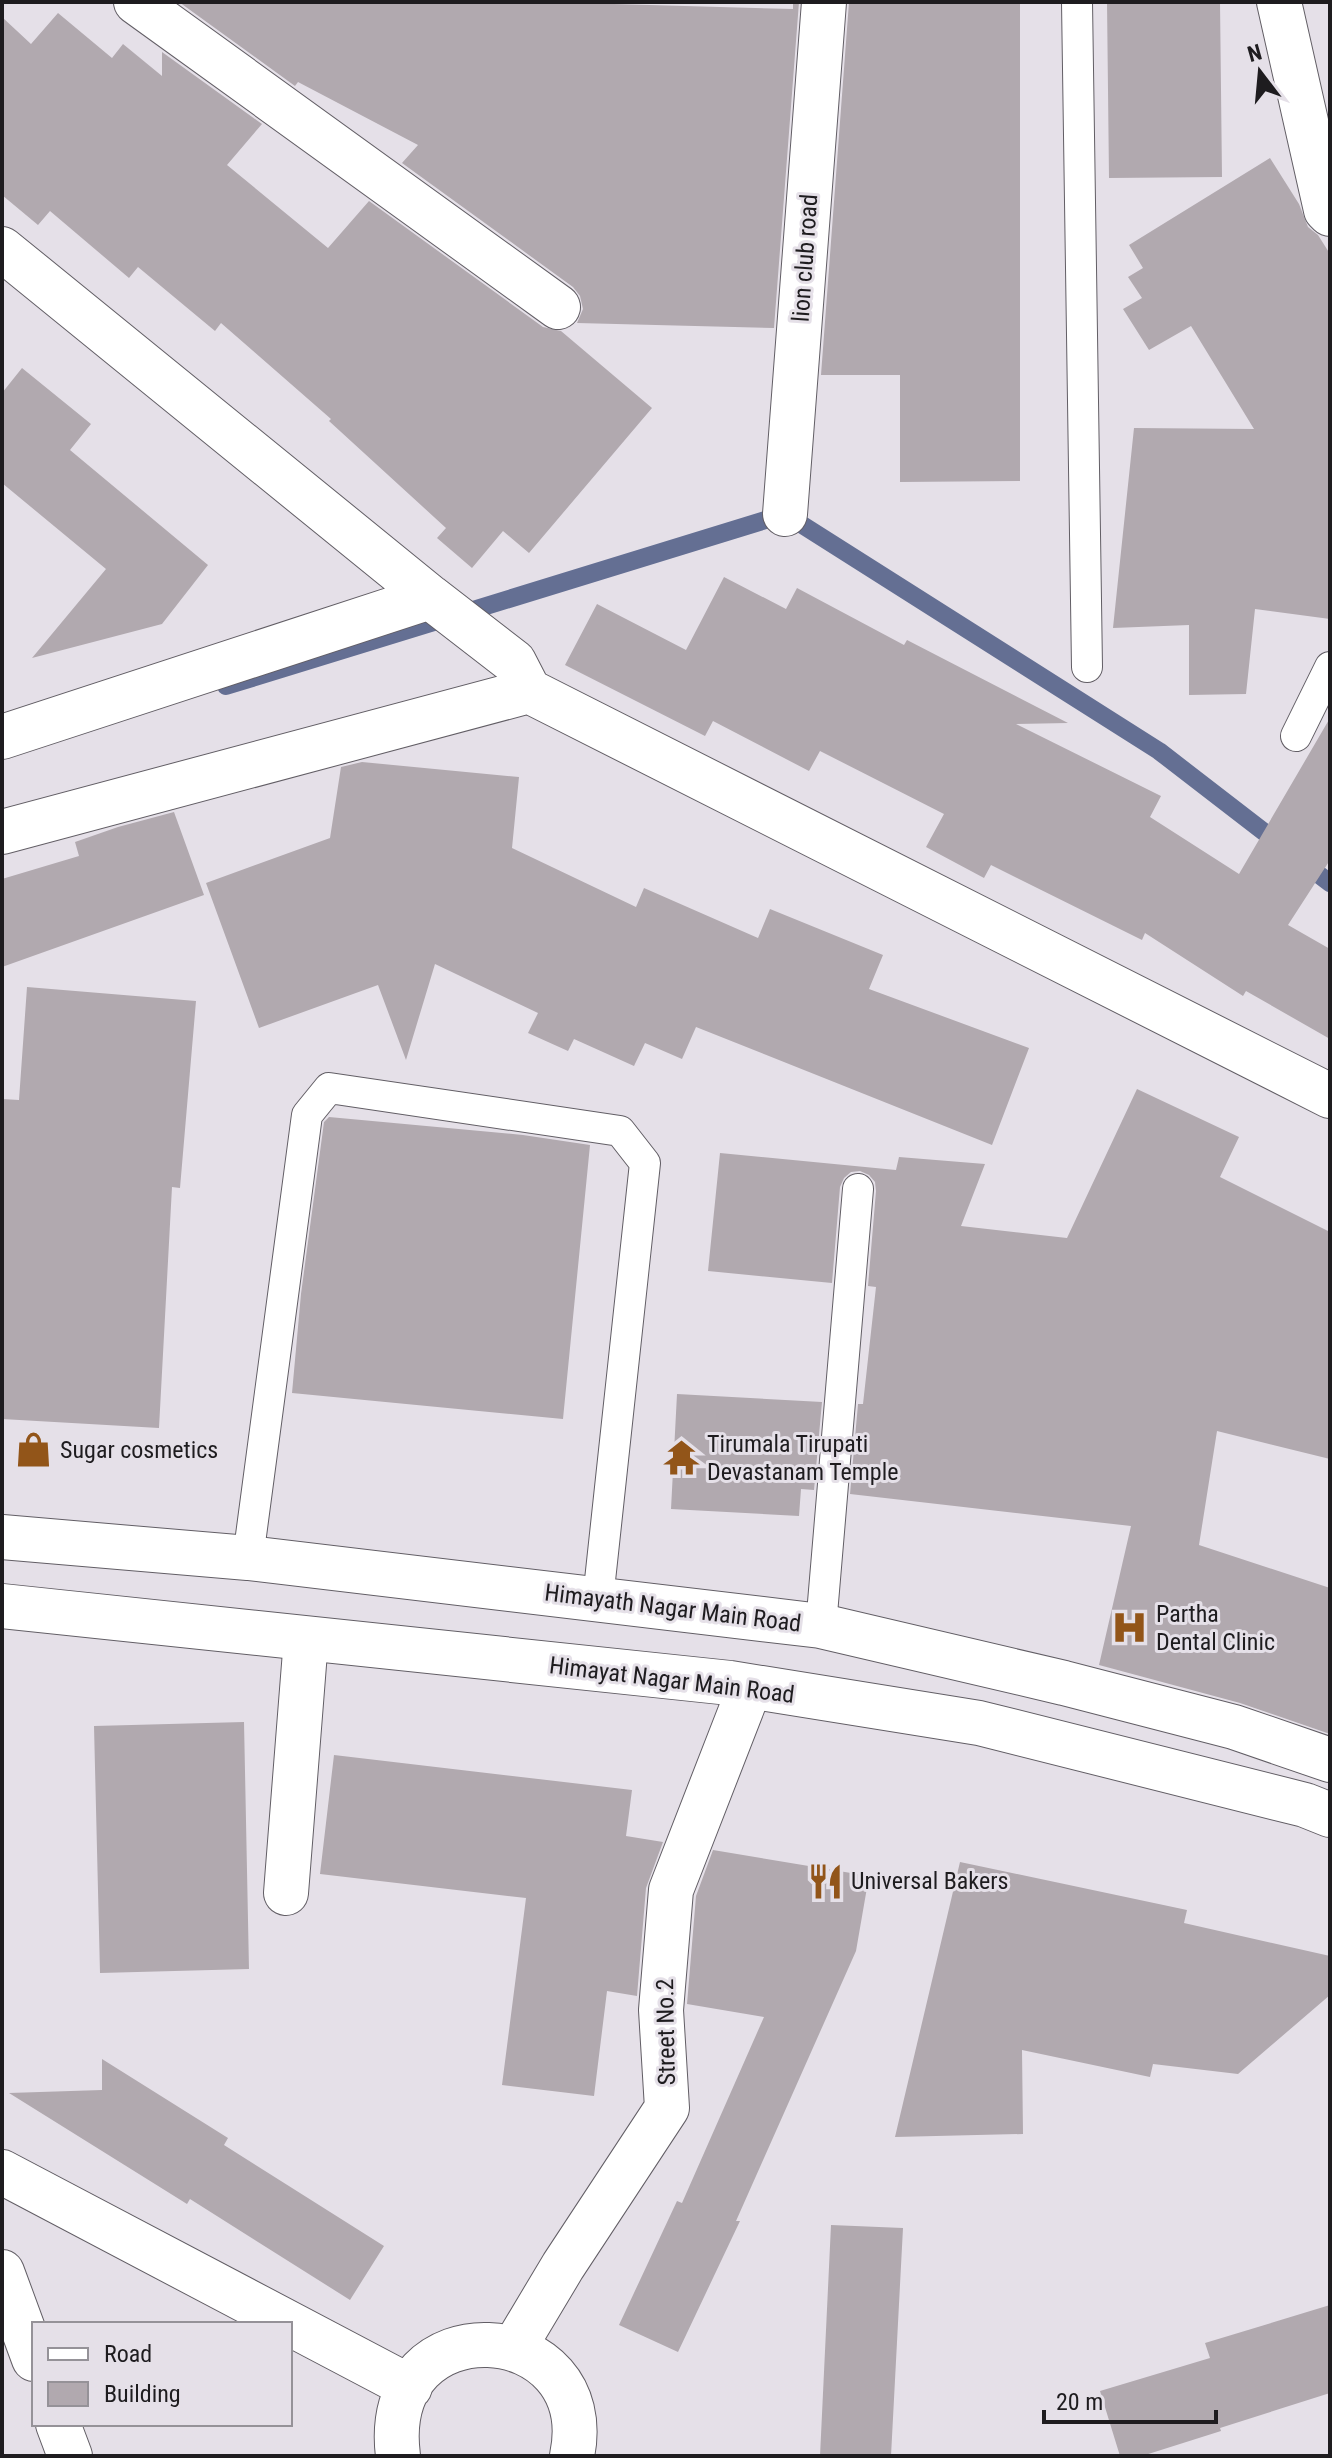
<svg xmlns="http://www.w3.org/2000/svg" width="1332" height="2458" font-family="'Roboto Condensed',sans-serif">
	<rect width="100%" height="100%" fill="#e5e0e8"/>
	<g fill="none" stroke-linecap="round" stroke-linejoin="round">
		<path stroke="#646f93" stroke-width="18" d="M 226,686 L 785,514 L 1159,751 L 1281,845
			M 1301,861 L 1330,883"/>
	</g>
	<path fill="#b1a9af" d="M 179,2 L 544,2 L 793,9 L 793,2 L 799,2 L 774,328 L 577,323 L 583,309 L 580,296 L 573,287 L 402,163 L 418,145 L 298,82 L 295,86 Z
		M 849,2 L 1020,2 L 1020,481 L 900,482 L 900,375 L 821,375 Z
		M 1107,2 L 1220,2 L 1222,177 L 1109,178 Z
		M 58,13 L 112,58 L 123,44 L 162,76 L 162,52 L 262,124 L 227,165 L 328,248 L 369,201 L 543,327 L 561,331 L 652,408 L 529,553 L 503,531 L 472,568 L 437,538 L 446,528 L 329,421 L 331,419 L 221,323 L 215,331 L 138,267 L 129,278 L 50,211 L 38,225 L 2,195 L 2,17 L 31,44 Z
		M 1270,158 L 1299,204 L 1308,227 L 1318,235 L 1330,254 L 1330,619 L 1255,609 L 1246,694 L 1189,695 L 1189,625 L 1113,628 L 1134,428 L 1254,429 L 1191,326 L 1149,350 L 1123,309 L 1142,298 L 1128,277 L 1143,268 L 1129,245 Z
		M 22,368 L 91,424 L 70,450 L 208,565 L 162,624 L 32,658 L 106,569 L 2,483 L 2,393 Z
		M 724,577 L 786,609 L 797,588 L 904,645 L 907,640 L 1068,723 L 1016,724 L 1161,796 L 1150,817 L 1239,874 L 1330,718 L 1330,860 L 1288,925 L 1330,949 L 1330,1039 L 1246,991 L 1243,996 L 1145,933 L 1142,940 L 991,865 L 984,878 L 926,847 L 944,814 L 820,751 L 809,771 L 713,721 L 705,736 L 565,665 L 597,604 L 686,650 Z
		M 362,762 L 519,777 L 512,848 L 636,907 L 644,888 L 758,938 L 770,909 L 883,955 L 869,989 L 1029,1048 L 992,1145 L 696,1027 L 682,1059 L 645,1043 L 634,1066 L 574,1039 L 568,1051 L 528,1033 L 538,1013 L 435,964 L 406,1060 L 378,985 L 259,1028 L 206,883 L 330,838 L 341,767 Z
		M 174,812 L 204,895 L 2,967 L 2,879 L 79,856 L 75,842 L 118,827 Z
		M 27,987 L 196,1001 L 180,1188 L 172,1187 L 159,1428 L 2,1419 L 2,1099 L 19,1100 Z
		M 1137,1089 L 1239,1137 L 1220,1177 L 1330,1232 L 1330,1459 L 1217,1431 L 1199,1545 L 1330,1588 L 1330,1734 L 1240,1703 L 1099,1665 L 1131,1526 L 850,1494 L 858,1404 L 863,1404 L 876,1287 L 868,1286 L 876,1191 L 875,1182 L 869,1175 L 860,1171 L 851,1172 L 844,1178 L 840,1187 L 832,1283 L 708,1271 L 720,1153 L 896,1170 L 899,1157 L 985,1164 L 961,1226 L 1067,1238 Z
		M 329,1117 L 523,1135 L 590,1145 L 563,1419 L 292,1393 L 301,1294 L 324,1122 Z
		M 677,1394 L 822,1402 L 814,1490 L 801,1489 L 799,1516 L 671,1509 Z
		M 244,1722 L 249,1969 L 100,1973 L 94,1726 Z
		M 334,1755 L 632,1790 L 626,1836 L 663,1842 L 646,1888 L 637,1996 L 607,1991 L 594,2096 L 502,2085 L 526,1898 L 320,1874 Z
		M 713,1850 L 869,1876 L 856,1951 L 736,2221 L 740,2221 L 678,2352 L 619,2325 L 677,2201 L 682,2203 L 764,2017 L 687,2004 L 696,1896 Z
		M 960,1862 L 1187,1910 L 1184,1923 L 1330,1956 L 1330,1995 L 1238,2074 L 1153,2064 L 1150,2077 L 1022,2050 L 1023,2134 L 895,2137 Z
		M 102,2059 L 228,2138 L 224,2145 L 384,2246 L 350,2300 L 190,2199 L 187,2204 L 9,2093 L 102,2090 Z
		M 831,2225 L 903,2228 L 891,2456 L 820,2456 Z
		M 1330,2305 L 1330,2393 L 1220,2428 L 1221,2431 L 1142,2456 L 1120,2456 L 1100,2391 L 1210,2358 L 1205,2343 Z"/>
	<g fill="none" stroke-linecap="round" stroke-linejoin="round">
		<defs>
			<path id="service" d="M 1077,2 L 1087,667
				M 1296,736 L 1330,667
				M 248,1558 L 307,1115 L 329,1088 L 620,1131 L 645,1163 L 598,1599
				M 821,1626 L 858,1189"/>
			<path id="minor" d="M 136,2 L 558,307
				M 1279,2 L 1326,210 L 1330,214
				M 2,249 L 430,597 L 514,662 L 529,691 L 1330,1096
				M 785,514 L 824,2
				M 2,737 L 430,597
				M 2,832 L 529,691
				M 286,1893 L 306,1639
				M 2,2272 L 34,2359
				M 514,2348 L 563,2266 L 667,2108 L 661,2010 L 671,1890 L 750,1687
				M 58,2424 L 70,2456"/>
			<path id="tertiary" d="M 2,2172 L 410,2387
				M 398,2456 C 378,2300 601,2316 572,2456"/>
			<path id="primary" d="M 2,1537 L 248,1558 L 821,1626 L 1064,1683 L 1234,1727 L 1330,1760
				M 2,1606 L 730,1683 L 979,1723 L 1305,1805 L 1330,1815"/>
		</defs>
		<use href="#service" stroke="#625e65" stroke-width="32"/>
		<use href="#minor" stroke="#625e65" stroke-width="46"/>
		<use href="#tertiary" stroke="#625e65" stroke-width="46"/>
		<use href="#primary" stroke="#625e65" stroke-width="46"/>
		<use href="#service" stroke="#fff" stroke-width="30"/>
		<use href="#minor" stroke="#fff" stroke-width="44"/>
		<use href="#tertiary" stroke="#fff" stroke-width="44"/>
		<use href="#primary" stroke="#fff" stroke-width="44"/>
	</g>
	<defs>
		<symbol id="shop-bare" viewBox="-9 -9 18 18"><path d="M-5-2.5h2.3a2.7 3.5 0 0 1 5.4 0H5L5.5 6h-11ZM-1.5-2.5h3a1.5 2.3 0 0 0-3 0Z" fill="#925519" stroke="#e5e0e8" stroke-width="2.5" paint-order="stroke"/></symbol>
		<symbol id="temple-bare" viewBox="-9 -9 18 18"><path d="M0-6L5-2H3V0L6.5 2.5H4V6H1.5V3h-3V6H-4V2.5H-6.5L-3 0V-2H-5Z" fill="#925519" stroke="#e5e0e8" stroke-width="2.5" paint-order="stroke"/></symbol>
		<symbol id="hospital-bare" viewBox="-9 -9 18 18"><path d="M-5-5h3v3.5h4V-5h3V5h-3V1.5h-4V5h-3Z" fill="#925519" stroke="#e5e0e8" stroke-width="2.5" paint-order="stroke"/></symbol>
		<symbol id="restaurant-bare" viewBox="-9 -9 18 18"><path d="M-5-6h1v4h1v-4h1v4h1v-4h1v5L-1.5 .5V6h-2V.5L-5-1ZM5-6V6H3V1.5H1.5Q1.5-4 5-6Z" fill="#925519" stroke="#e5e0e8" stroke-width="2.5" paint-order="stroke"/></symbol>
	</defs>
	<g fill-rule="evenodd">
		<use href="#shop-bare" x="8" y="1424" width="51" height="51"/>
		<use href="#temple-bare" x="656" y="1432" width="51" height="51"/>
		<use href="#hospital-bare" x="1104" y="1602" width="51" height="51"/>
		<use href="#restaurant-bare" x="800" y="1856" width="51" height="51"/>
	</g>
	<g text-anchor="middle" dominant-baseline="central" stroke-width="6" stroke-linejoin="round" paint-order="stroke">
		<g font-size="24" fill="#1e1c1f" stroke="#e5e0e8">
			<text transform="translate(805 258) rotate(-86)">lion club road</text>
			<text transform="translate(673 1608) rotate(7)">Himayath Nagar Main Road</text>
			<text transform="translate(672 1680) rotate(7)">Himayat Nagar Main Road</text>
			<text transform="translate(666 2032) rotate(-91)">Street No.2</text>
		</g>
		<g font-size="24" fill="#1e1c1f" stroke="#e5e0e8" text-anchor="start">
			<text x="707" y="1444">Tirumala Tirupati<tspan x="707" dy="28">Devastanam Temple</tspan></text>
			<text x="60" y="1450">Sugar cosmetics</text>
			<text x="1156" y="1614">Partha<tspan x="1156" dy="28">Dental Clinic</tspan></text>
			<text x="851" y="1881">Universal Bakers</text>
		</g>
	</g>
	<rect width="1332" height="2458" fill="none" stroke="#1e1c1f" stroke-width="8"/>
	<rect x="32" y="2322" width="260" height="104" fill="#e5e0e8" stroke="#959298" stroke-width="2"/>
	<rect x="48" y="2348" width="40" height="12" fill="#ffffff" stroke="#959298" stroke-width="2"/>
	<text x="104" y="2362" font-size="24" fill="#1e1c1f">Road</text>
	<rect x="48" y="2382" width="40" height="24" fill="#b1a9af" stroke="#959298" stroke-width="2"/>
	<text x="104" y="2402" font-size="24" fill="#1e1c1f">Building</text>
	<g transform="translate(1260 72) rotate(344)" stroke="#e5e0e8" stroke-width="6" paint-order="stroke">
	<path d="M0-6L14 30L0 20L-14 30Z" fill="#1e1c1f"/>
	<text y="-12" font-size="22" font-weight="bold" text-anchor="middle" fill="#1e1c1f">N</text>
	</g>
	<path d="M1044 2410v12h172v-12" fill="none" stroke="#1e1c1f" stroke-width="4"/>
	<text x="1056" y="2410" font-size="24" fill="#1e1c1f" stroke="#e5e0e8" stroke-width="6" paint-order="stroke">20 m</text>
</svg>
